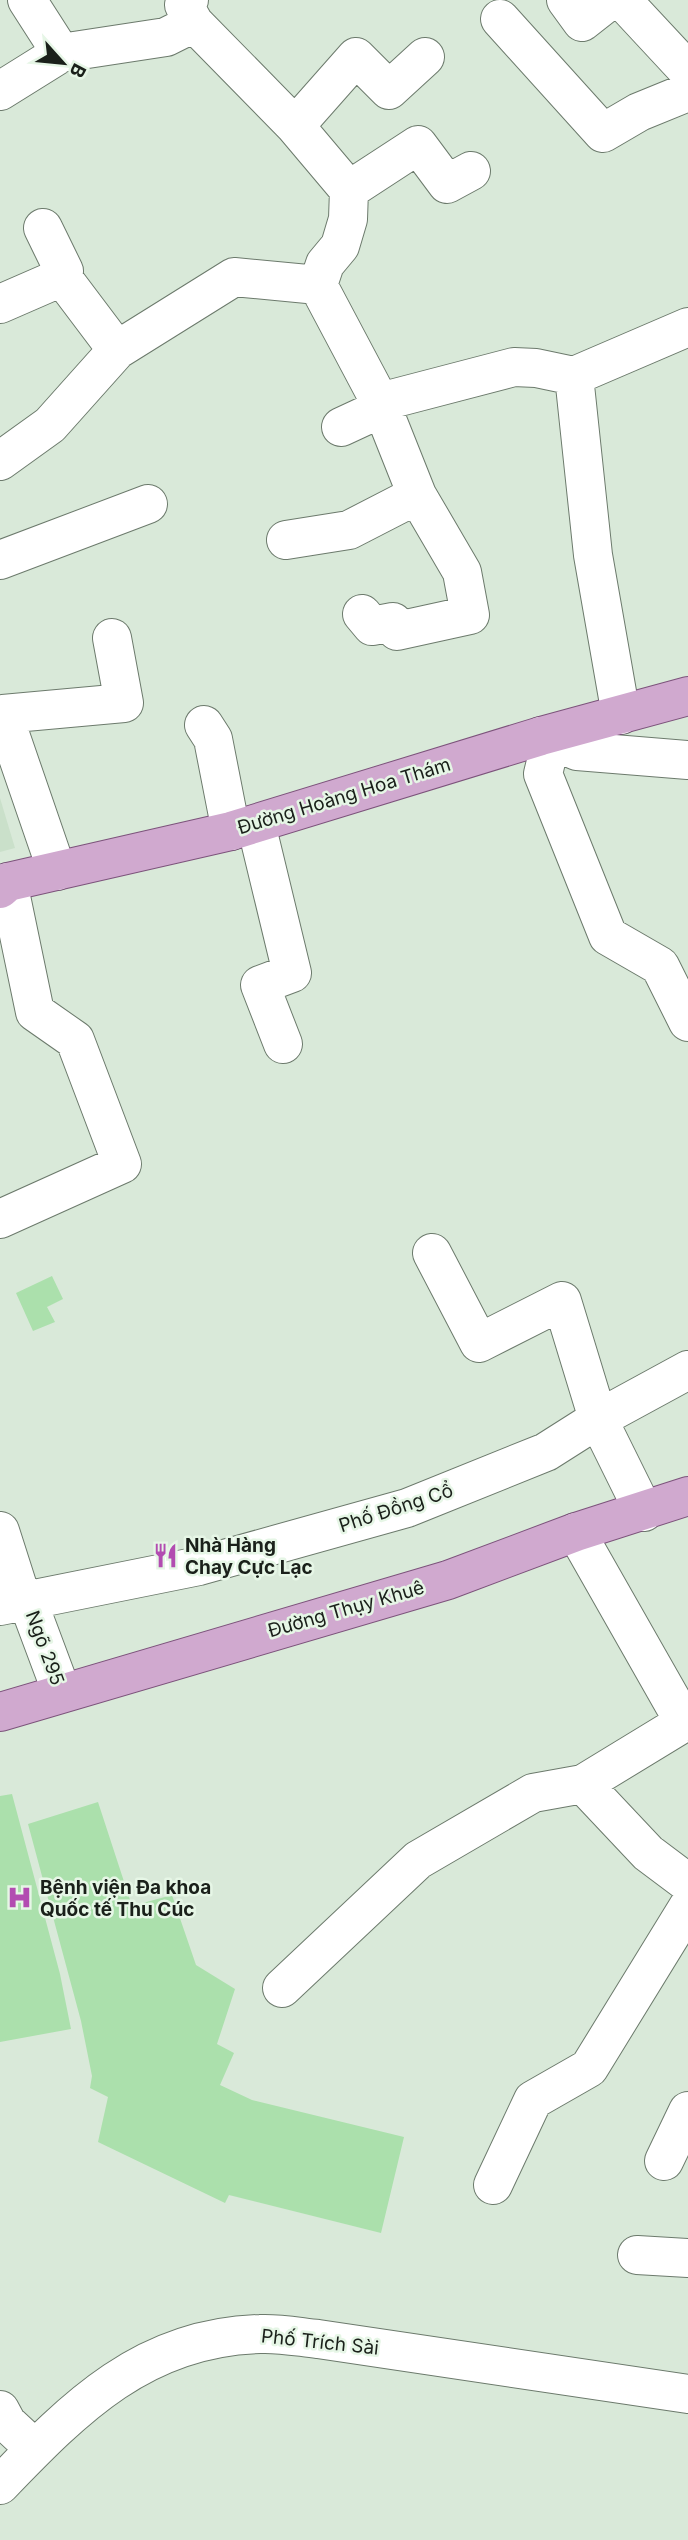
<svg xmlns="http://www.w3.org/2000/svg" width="688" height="2540" font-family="Inter,sans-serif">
	<rect width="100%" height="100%" fill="#d9e9d9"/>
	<path fill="#cae0ca" d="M 0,798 L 15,848 L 0,852 Z"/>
	<path fill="#abe0ac" d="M 52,1276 L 63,1299 L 47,1307 L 55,1322 L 33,1331 L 16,1293 Z
		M 12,1794 L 60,1974 L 71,2029 L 0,2042 L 0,1796 Z
		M 98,1802 L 132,1906 L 172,1895 L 196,1965 L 235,1989 L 217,2044 L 234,2053 L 220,2085 L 252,2100 L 404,2137 L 381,2233 L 229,2195 L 225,2203 L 98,2142 L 108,2097 L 90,2088 L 92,2076 L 81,2021 L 28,1824 Z"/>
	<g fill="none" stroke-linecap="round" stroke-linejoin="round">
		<defs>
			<path id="minor" d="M 27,0 L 61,53
				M 189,0 L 184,5 L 194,23 L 295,126 L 349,190 L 348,219 L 340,246 L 325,264 L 318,285 L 380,402 L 417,495 L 462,572 L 470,615 L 397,631 L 393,622 L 372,626 L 362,614
				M 566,0 L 582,22 L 610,0
				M 622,0 L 688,71
				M 500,19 L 603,133 L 639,112 L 688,92
				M 0,91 L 61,53 L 166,37 L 194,23
				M 295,126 L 356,57 L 389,90 L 425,57
				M 349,190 L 418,145 L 447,184 L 471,171
				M 43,228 L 64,271 L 62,277 L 117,350
				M 0,304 L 62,277
				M 574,376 L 593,555 L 621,715
				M 574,376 L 688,327
				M 380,402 L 514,367 L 536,368 L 574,376
				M 341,427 L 369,414 L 380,402
				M 0,461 L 50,425 L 117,350 L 234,277 L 318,285
				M 286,540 L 349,530 L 417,495
				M 0,560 L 148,504
				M 204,725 L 213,739 L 231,831
				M 541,736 L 548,753 L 543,774 L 608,936 L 660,966 L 688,1022
				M 541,736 L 577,751 L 688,760
				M 256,824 L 292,973 L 260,985 L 283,1044
				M 57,871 L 3,714 L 124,703 L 112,638
				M 0,1219 L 122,1164 L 75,1040 L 35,1012 L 8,882
				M 432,1253 L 479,1343 L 562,1301 L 598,1419 L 644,1512
				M 0,1531 L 23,1603
				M 576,1532 L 684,1722
				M 28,1602 L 62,1693
				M 0,1606 L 199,1566 L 407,1508 L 546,1452 L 598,1419 L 688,1370
				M 583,1784 L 648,1853 L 688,1883
				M 282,1988 L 418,1860 L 533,1793 L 583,1784 L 688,1720
				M 664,2161 L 688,2111
				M 493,2185 L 533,2100 L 589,2068 L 688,1907
				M 637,2255 L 688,2258
				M 0,2410 L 7,2423 L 35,2449
				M 0,2485 C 75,2407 144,2337 260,2334 C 279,2333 299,2337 318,2339 L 688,2394"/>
			<path id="major" d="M 0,889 L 8,882 L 231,831 L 541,736 L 688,696
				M 0,1712 L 448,1580 L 576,1532 L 688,1496"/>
		</defs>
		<use href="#minor" stroke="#6c7a6c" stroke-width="40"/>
		<use href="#major" stroke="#7c537b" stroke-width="40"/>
		<use href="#minor" stroke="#fff" stroke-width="38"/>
		<use href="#major" stroke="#d0a9cf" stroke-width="38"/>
	</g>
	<defs>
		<symbol id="restaurant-bare" viewBox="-9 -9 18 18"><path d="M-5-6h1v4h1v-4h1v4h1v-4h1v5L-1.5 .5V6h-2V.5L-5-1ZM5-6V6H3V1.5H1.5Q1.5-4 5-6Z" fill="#b24cb1" stroke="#e6f6e6" stroke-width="2.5" paint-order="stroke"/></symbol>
		<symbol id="hospital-bare" viewBox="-9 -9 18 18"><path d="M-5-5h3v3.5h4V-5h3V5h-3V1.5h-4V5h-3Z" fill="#b24cb1" stroke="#e6f6e6" stroke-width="2.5" paint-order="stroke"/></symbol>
	</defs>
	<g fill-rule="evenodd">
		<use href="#restaurant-bare" x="148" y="1538" width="35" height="35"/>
		<use href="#hospital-bare" x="2" y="1880" width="35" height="35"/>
	</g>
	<g text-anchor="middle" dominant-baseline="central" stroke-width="5" stroke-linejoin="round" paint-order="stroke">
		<g font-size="19" fill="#1a201a" stroke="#e6f6e6">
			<text transform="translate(344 796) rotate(-17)">Đường Hoàng Hoa Thám</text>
			<text transform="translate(396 1508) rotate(-18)">Phố Đồng Cổ</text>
			<text transform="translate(346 1609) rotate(-16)">Đường Thụy Khuê</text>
			<text transform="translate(45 1648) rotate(70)">Ngõ 295</text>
			<text transform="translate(320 2342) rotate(6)">Phố Trích Sài</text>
		</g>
		<g font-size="19" font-weight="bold" fill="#1a201a" stroke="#e6f6e6" text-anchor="start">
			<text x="185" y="1545">Nhà Hàng<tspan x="185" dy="22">Chay Cực Lạc</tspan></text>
			<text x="40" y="1887">Bệnh viện Đa khoa<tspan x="40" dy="22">Quốc tế Thu Cúc</tspan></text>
		</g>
	</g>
	<g transform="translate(63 63) rotate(117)" stroke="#e6f6e6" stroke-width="5" paint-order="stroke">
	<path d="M0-5L12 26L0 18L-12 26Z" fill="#1a201a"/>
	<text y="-10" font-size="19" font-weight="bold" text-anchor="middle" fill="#1a201a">B</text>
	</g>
</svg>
